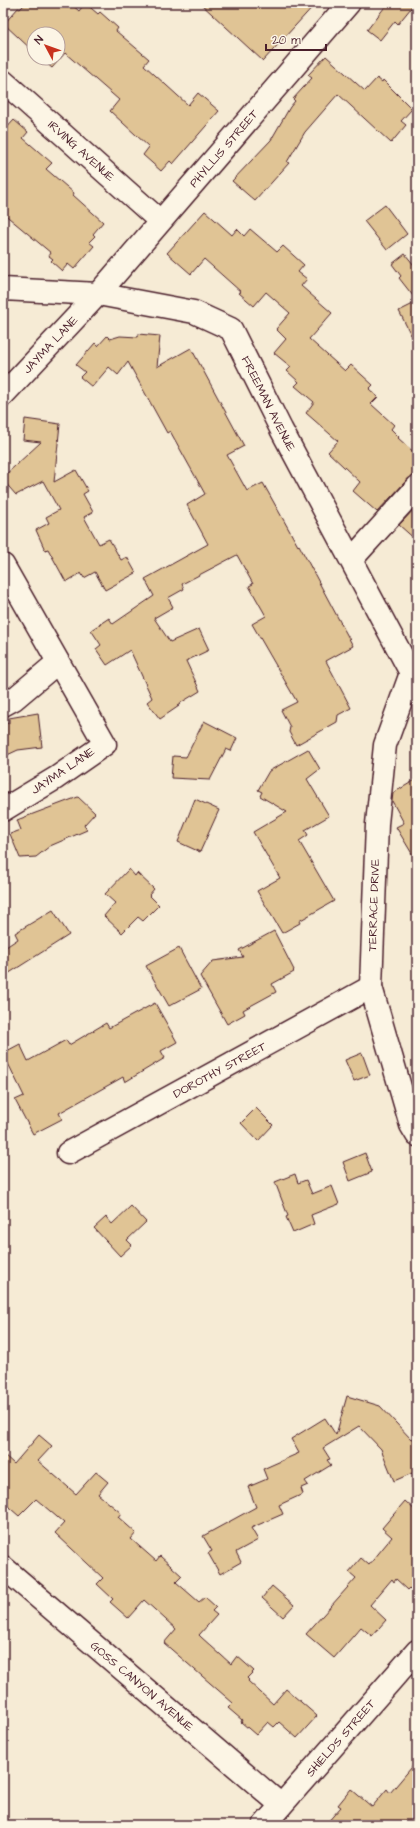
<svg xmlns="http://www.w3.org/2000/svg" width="420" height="1828" font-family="'Architects Daughter',sans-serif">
	<rect width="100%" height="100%" fill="#f6ebd5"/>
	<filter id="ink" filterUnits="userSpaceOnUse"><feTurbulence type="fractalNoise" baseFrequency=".025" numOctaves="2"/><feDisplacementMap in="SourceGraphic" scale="8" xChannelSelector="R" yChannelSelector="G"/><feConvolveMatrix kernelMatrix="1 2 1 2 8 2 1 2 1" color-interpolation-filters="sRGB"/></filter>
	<g filter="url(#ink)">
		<path fill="#e0c495" stroke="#4a1f2b" d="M 26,3 L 70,3 L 79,11 L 85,3 L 98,14 L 100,12 L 118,28 L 116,31 L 149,59 L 144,65 L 188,105 L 198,93 L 219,111 L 173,164 L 170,161 L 161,171 L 143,155 L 149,147 L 110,111 L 119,100 L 65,53 L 52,68 L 40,58 L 58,58 L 58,34 L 34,34 L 34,52 L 4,24 L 18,8 L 20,9 Z
			M 200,3 L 316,3 L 263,61 Z
			M 388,3 L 415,3 L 398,24 L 395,21 L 380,40 L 367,30 Z
			M 326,56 L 365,91 L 377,78 L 382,82 L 383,80 L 412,109 L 401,121 L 406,125 L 391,143 L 338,94 L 305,132 L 287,162 L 289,163 L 255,201 L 232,181 L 271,140 L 290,107 L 295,101 L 293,99 L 312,78 L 308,75 Z
			M 14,120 L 28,132 L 23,138 L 52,163 L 46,169 L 74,193 L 73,195 L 103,222 L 93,234 L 95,236 L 89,242 L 94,246 L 74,269 L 68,264 L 62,271 L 51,261 L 53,259 L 49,256 L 51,253 L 3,213 L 3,132 Z
			M 385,205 L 407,234 L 387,250 L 364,221 Z
			M 205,211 L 232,235 L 237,229 L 244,236 L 250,229 L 277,252 L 283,246 L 304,265 L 298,272 L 307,279 L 301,286 L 332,313 L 309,339 L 345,371 L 351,365 L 373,385 L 369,389 L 378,397 L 371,404 L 394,425 L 391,429 L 399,437 L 398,438 L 417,455 L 417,475 L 408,479 L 377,512 L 353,491 L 360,482 L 328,452 L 338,441 L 306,413 L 314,402 L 295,386 L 299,382 L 287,371 L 291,367 L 274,353 L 286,339 L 276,329 L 290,313 L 266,292 L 254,306 L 239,293 L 241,292 L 204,259 L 191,274 L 167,253 Z
			M 405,254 L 414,265 L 417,262 L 417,301 L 399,278 L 401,276 L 392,264 Z
			M 417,302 L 417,347 L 399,311 Z
			M 138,334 L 160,336 L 157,367 L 191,348 L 244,446 L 227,455 L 247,491 L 263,483 L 298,546 L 299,545 L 353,646 L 326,661 L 351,708 L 338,715 L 337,722 L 296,745 L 289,732 L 290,727 L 281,710 L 297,702 L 252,624 L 266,616 L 249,586 L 253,584 L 237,555 L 182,584 L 184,589 L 168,598 L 173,607 L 154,618 L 170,642 L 199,629 L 209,650 L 186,661 L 200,691 L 177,705 L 179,706 L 160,719 L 147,702 L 152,698 L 130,650 L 107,665 L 96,649 L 101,645 L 91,630 L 109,618 L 113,624 L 154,596 L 145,579 L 208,544 L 187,505 L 205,494 L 170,431 L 167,433 L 128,362 L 118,375 L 109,367 L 92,387 L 80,377 L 85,372 L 76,365 L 95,343 L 98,346 L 107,336 L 110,339 L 120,336 L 138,337 Z
			M 25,419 L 60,424 L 54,482 L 76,470 L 88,491 L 83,494 L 93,512 L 84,517 L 99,544 L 109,539 L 121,560 L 127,557 L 136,573 L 105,590 L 95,572 L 84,578 L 81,573 L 66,582 L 48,549 L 45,550 L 36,530 L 49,523 L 46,517 L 59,510 L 43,481 L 16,495 L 3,480 L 3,477 L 41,442 L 23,440 Z
			M 417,506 L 417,541 L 399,525 Z
			M 38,713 L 42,747 L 18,750 L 3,757 L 3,724 L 9,723 L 9,718 Z
			M 204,721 L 237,738 L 231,751 L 226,749 L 210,780 L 171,778 L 173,756 L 186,757 Z
			M 308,749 L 320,769 L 307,779 L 329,816 L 305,830 L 308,835 L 299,841 L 334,901 L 299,921 L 300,923 L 282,933 L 257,891 L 280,878 L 253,832 L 287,812 L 260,796 L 262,792 L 258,790 L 269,771 Z
			M 417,779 L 417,862 L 396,827 L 404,823 L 392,801 L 393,793 Z
			M 78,797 L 95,813 L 84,825 L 87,830 L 50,846 L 36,857 L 20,858 L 10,834 L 21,830 L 17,820 Z
			M 195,799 L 219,810 L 200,852 L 178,842 Z
			M 129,869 L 135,876 L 137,873 L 154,889 L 149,895 L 159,905 L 143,921 L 138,917 L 122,933 L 104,916 L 115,903 L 105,894 Z
			M 53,910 L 69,935 L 3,977 L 3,949 L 18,939 L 15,933 Z
			M 274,931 L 294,970 L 293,971 L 294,972 L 272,984 L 276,992 L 243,1010 L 245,1014 L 227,1024 L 200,976 L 213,961 L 243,957 L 239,950 Z
			M 179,948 L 201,989 L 169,1006 L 146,966 Z
			M 155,1003 L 177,1042 L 161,1051 L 165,1058 L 125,1082 L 123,1077 L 59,1113 L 62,1119 L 33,1134 L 15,1100 L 24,1096 L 3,1053 L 20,1044 L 28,1061 L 66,1040 L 69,1045 L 106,1023 L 109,1028 Z
			M 362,1053 L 370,1075 L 354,1081 L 345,1060 Z
			M 256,1108 L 273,1125 L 258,1141 L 241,1123 Z
			M 365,1153 L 372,1172 L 350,1181 L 343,1162 Z
			M 295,1174 L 298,1183 L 306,1180 L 312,1194 L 332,1186 L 339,1204 L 311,1215 L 314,1224 L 293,1233 L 286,1217 L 288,1216 L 275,1182 Z
			M 131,1206 L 146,1222 L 127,1240 L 132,1245 L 120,1256 L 94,1228 L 106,1217 L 112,1224 Z
			M 347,1396 L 380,1406 L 411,1439 L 417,1437 L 417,1471 L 394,1481 L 381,1449 L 359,1426 L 323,1448 L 330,1459 L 327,1460 L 331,1465 L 305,1481 L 308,1485 L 301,1488 L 303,1494 L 279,1505 L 283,1514 L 251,1528 L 258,1540 L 236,1552 L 241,1562 L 220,1574 L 208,1553 L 212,1551 L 203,1536 L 256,1507 L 248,1487 L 267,1479 L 263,1469 L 299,1453 L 291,1439 L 325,1418 L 336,1435 Z
			M 39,1435 L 52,1446 L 38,1461 L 76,1494 L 96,1472 L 108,1482 L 98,1494 L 121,1513 L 118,1517 L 136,1533 L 131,1539 L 156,1561 L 160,1556 L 182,1576 L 176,1582 L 199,1602 L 205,1597 L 216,1607 L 212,1611 L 217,1615 L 199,1635 L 201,1637 L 231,1664 L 237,1656 L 254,1671 L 247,1678 L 249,1680 L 248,1681 L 273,1704 L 286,1689 L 317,1716 L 297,1738 L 279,1722 L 274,1727 L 268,1722 L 256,1735 L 241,1722 L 242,1720 L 228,1708 L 233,1703 L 164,1643 L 176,1629 L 144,1600 L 128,1618 L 110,1602 L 113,1599 L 97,1584 L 103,1578 L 55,1533 L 64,1523 L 36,1499 L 19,1516 L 3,1502 L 3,1454 L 14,1464 Z
			M 405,1501 L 417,1512 L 417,1594 L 410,1588 L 408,1590 L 396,1579 L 394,1582 L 392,1579 L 370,1605 L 386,1620 L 372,1636 L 361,1627 L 334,1658 L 306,1634 L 356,1578 L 349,1572 L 361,1558 L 369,1565 L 392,1537 L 382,1528 Z
			M 272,1586 L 294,1605 L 283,1617 L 262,1598 Z
			M 417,1761 L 417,1825 L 325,1825 L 341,1807 L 338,1805 L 351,1789 L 372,1807 L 387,1789 L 390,1793 Z"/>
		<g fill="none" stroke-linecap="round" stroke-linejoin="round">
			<defs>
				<g id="street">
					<path id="s1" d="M 3,81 L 160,221"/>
					<path id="s2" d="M 3,289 L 98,294 L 194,312 L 231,329 L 281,429 L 417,684"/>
					<path id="s3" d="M 3,395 L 98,294 L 349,3"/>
					<path d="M 352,559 L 417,487"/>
					<path d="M 3,565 L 105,744 L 56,778 L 3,810"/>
					<path d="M 411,673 L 385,745 L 377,824 L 371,987 L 411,1125 L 417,1135"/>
					<path d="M 3,705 L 14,699 L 58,662"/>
					<path id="s4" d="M 68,1153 L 371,987"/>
					<path id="s5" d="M 3,1567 L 281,1805"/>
					<path id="s6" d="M 264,1825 L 417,1651"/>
				</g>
			</defs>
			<use href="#street" stroke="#4a1f2b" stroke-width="25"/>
			<use href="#street" stroke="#fcf5e5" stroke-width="22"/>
		</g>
	</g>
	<g text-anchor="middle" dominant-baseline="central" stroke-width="4" stroke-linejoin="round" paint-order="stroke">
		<g font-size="12" fill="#4a1f2b" stroke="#fcf5e5">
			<text stroke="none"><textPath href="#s3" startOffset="331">PHYLLIS STREET</textPath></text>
			<text stroke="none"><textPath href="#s1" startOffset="105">IRVING AVENUE</textPath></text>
			<text stroke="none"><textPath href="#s3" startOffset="69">JAYMA LANE</textPath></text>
			<text stroke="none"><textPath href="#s2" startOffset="317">FREEMAN AVENUE</textPath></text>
			<text transform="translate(63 771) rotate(-34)">JAYMA LANE</text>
			<text transform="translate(374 905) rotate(-88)">TERRACE DRIVE</text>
			<text stroke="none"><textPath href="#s4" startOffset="173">DOROTHY STREET</textPath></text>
			<text stroke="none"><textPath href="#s5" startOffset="183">GOSS CANYON AVENUE</textPath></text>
			<text stroke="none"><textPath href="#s6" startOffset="116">SHIELDS STREET</textPath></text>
		</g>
	</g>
	<rect width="420" height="1828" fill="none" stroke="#fcf5e5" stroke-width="16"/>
	<rect x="8" y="8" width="404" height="1812" fill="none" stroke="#4a1f2b" stroke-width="1.5" filter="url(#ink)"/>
	<g transform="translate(46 46) rotate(311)"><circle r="19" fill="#fcf5e5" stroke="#b59f9b"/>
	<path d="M0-3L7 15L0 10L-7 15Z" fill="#c8321e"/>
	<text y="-6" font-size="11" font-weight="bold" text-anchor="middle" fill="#4a1f2b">N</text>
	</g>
	<path d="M266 44v6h60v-6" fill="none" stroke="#4a1f2b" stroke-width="2"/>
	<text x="272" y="44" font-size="12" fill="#4a1f2b" stroke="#fcf5e5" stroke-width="3" paint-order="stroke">20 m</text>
</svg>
